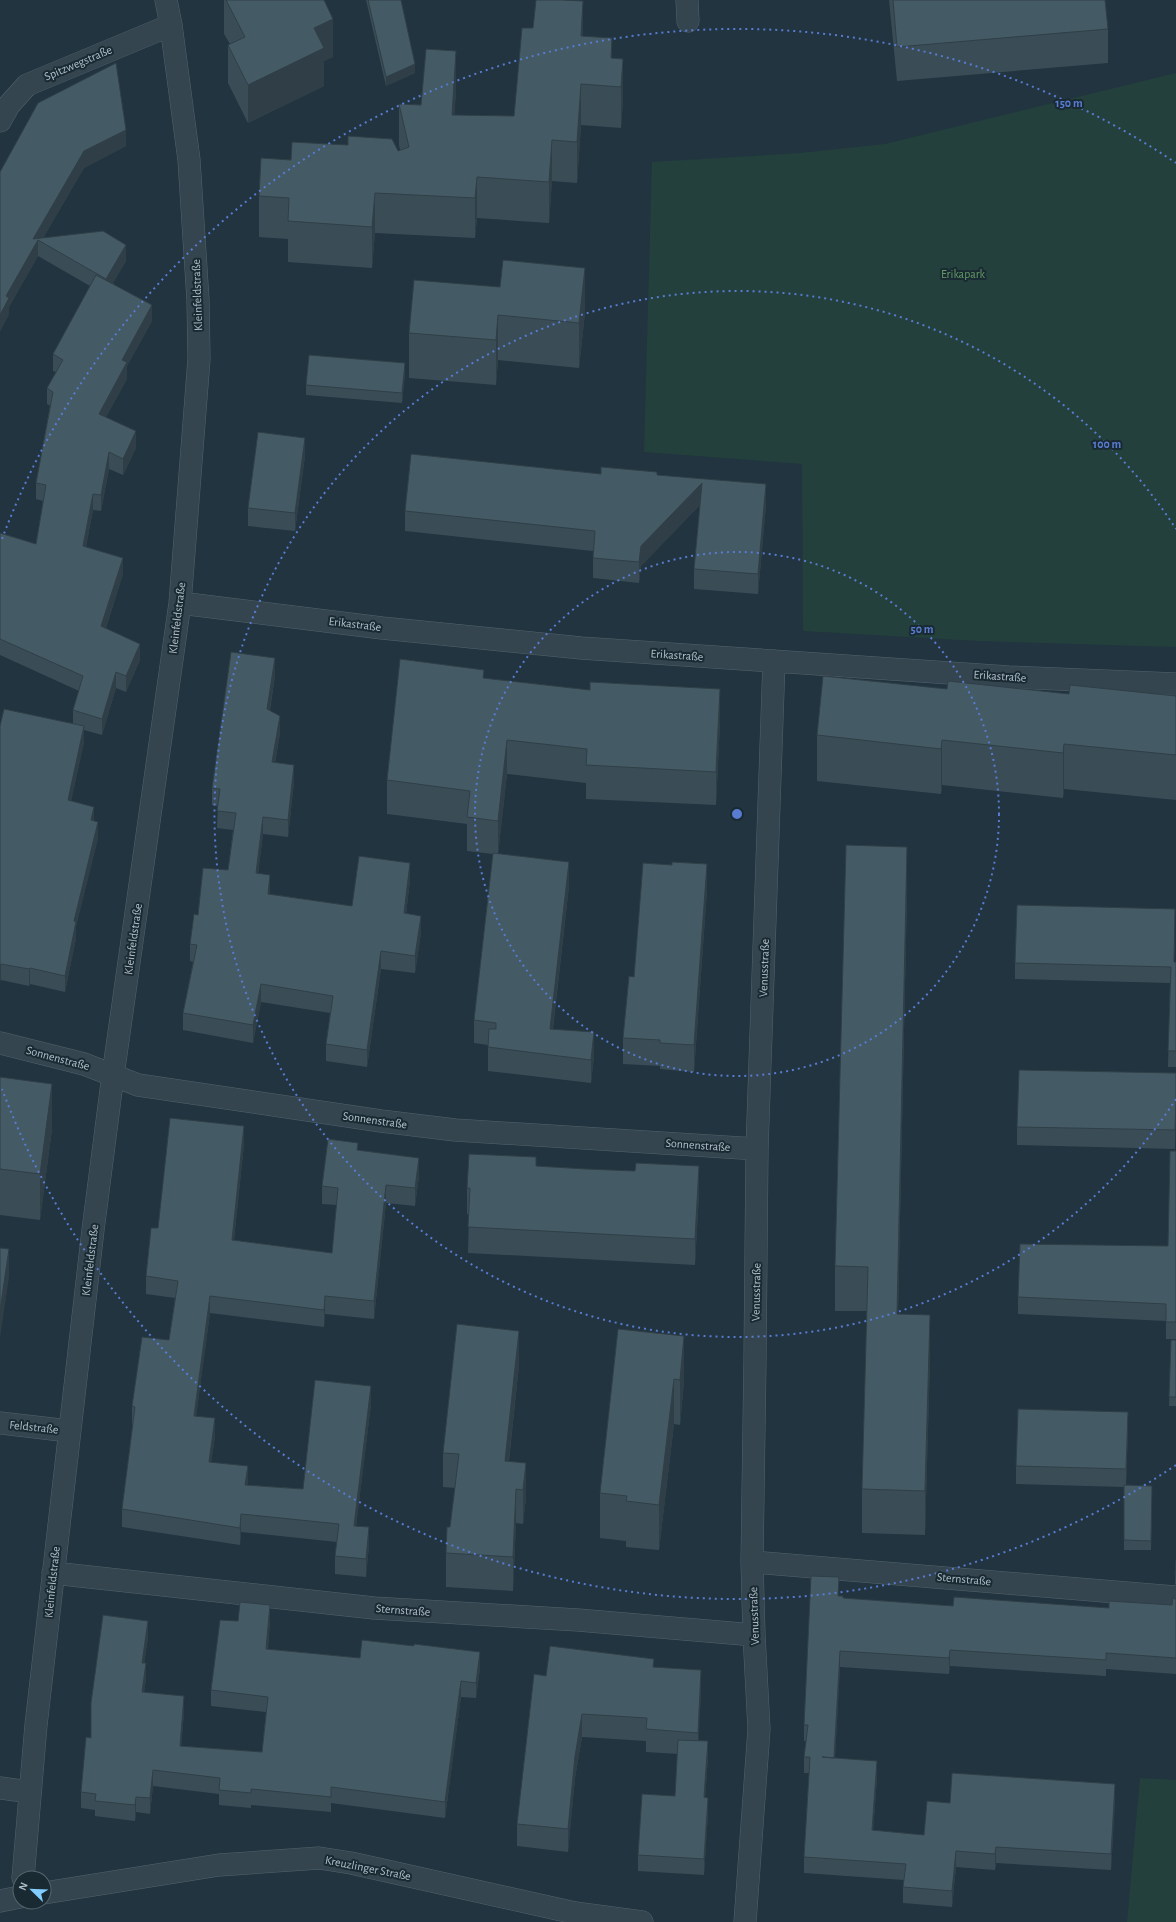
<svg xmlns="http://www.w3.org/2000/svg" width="1176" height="1922" font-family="'Alegreya Sans',sans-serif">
	<rect width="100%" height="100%" fill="#21343f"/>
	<path fill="#23403d" d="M 1176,73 L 1176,647 L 979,641 L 803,631 L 802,464 L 644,452 L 652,162 L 800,153 L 885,144 Z
		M 1140,1778 L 1176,1780 L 1176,1922 L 1127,1922 Z"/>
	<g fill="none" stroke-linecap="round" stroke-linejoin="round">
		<defs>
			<path id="minor" d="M 687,0 L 688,21
				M 0,121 L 9,105 L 27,85 L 171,25
				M 180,603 L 382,628 L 581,648 L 1009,677 L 1176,684
				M 0,1043 L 84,1064 L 138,1085 L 381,1121 L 455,1130 L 757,1149
				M 0,1423 L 69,1431
				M 752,1562 L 1176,1597
				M 53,1573 L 374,1608 L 578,1620 L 754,1635
				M 0,1788 L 30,1792
				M 23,1878 L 36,1725 L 93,1230 L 113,1075 L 180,603 L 199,359 L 198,300 L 189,160 L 171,25 L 166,0
				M 44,1893 L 219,1865 L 319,1858 L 351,1863 L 575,1913 L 642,1922
				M 0,1901 L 20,1897
				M 745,1922 L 759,1729 L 754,1635 L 752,1562 L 755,1359 L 757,1149 L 774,661"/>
		</defs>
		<use href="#minor" stroke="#53636c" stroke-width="23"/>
		<use href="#minor" stroke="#35454f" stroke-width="22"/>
	</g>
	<path fill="#3a4d57" d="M 224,0 L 324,0 L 333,57 L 324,61 L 324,86 L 248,123 L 228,83 L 228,45 L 230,44 L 224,34 Z
		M 366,0 L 401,0 L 415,73 L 386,86 Z
		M 889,0 L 1105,0 L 1108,29 L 1108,63 L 897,81 Z
		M 583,36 L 612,58 L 623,59 L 623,100 L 621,128 L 581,125 L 577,183 L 552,181 L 549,223 L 477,218 L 475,238 L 375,233 L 372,268 L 288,262 L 288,239 L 259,237 L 259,196 L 291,160 L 398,151 L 400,150 L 399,145 L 399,104 L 421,105 L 456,92 L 454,115 L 514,116 Z
		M 126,146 L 84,168 L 43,238 L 126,261 L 113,283 L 152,321 L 127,366 L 127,379 L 106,417 L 136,448 L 123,475 L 109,469 L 101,511 L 93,510 L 86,547 L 123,574 L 106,628 L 140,660 L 126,692 L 116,688 L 102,735 L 84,730 L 84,742 L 71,801 L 94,821 L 98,838 L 76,926 L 76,938 L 65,992 L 30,984 L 29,986 L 1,980 L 0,726 L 73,723 L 73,710 L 79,691 L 0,655 L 0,533 L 36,544 L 43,501 L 36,499 L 36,483 L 50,406 L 47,404 L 47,388 L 56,372 L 53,371 L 53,354 L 90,286 L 38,256 L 9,307 L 9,314 L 0,331 L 0,172 Z
		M 500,287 L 585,313 L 579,368 L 498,360 L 496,385 L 409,378 L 409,333 Z
		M 405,373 L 402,403 L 306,395 L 306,385 Z
		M 305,456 L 295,531 L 248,526 L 248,508 Z
		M 601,474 L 657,475 L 766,505 L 758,594 L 694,589 L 694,569 L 700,505 L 641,566 L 639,583 L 593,578 L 593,551 L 405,531 L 405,511 Z
		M 275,676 L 270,710 L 280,733 L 275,763 L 294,782 L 288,837 L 263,834 L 258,874 L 270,892 L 270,894 L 352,906 L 410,880 L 406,914 L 421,933 L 415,973 L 381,969 L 367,1067 L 326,1061 L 326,1044 L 330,1013 L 261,1002 L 253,1043 L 183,1030 L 183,1013 L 193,962 L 190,961 L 190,944 L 198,915 L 228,870 L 233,830 L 217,828 L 218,806 L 212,805 L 212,788 Z
		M 484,678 L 720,723 L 716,805 L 586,799 L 586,783 L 507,774 L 498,854 L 569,886 L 553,1029 L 594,1056 L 591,1083 L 488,1071 L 488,1045 L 474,1043 L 474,1020 L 493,854 L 467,851 L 467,824 L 387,814 L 387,780 Z
		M 947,689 L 1069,694 L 1176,696 L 1176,800 L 1064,789 L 1063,798 L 942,785 L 941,794 L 817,781 L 817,735 Z
		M 707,890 L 694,1072 L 660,1069 L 660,1066 L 623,1064 L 623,1038 L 634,977 Z
		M 907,892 L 898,1314 L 930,1360 L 925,1535 L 862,1533 L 862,1489 L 867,1311 L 835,1311 L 835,1266 Z
		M 1175,925 L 1174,962 L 1176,962 L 1176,1067 L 1168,1067 L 1170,983 L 1015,979 L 1015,963 Z
		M 1176,1073 L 1175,1149 L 1017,1145 L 1017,1127 Z
		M 0,1077 L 52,1129 L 40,1220 L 0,1215 Z
		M 244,1144 L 234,1240 L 332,1253 L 337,1205 L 322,1204 L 322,1186 L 358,1150 L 419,1176 L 415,1206 L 386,1203 L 374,1319 L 325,1314 L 324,1327 L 210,1313 L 196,1416 L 215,1436 L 211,1462 L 247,1485 L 303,1489 L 371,1404 L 356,1526 L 369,1545 L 366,1577 L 335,1574 L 335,1556 L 337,1542 L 241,1532 L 240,1545 L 122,1527 L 122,1509 L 133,1424 L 132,1424 L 132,1406 L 169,1340 L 175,1298 L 146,1294 L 146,1276 L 158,1228 Z
		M 1176,1151 L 1176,1339 L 1166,1339 L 1166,1321 L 1018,1314 L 1018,1297 L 1168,1246 Z
		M 536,1166 L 699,1193 L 695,1265 L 468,1253 L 469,1214 L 467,1214 L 467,1188 Z
		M 618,1329 L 684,1381 L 680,1425 L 674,1424 L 659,1550 L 626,1547 L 626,1541 L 600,1538 L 600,1493 Z
		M 1171,1340 L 1176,1340 L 1176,1406 L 1169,1406 Z
		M 519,1365 L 509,1461 L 526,1463 L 526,1497 L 523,1524 L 516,1523 L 513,1591 L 446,1587 L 446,1553 L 450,1527 L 455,1488 L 443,1487 L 443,1453 Z
		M 1128,1430 L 1126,1485 L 1152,1486 L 1151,1550 L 1124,1550 L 1124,1487 L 1016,1484 L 1016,1466 Z
		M 1176,1560 L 1176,1585 L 1175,1584 Z
		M 839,1596 L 843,1598 L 953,1606 L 1109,1608 L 1172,1605 L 1176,1599 L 1176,1674 L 1106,1669 L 1106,1676 L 950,1666 L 949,1674 L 840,1667 L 835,1758 L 877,1777 L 873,1831 L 924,1835 L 950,1803 L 1115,1800 L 1111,1870 L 996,1863 L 995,1870 L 956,1867 L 952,1907 L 903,1903 L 903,1887 L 904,1880 L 804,1873 L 804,1857 L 809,1773 L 804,1773 L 804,1757 L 806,1741 L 804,1741 L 804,1725 Z
		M 238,1621 L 270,1621 L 268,1649 L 360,1658 L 480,1668 L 476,1698 L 461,1697 L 445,1818 L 331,1803 L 331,1812 L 251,1805 L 251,1808 L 219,1805 L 219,1794 L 153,1786 L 150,1814 L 136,1812 L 135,1821 L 95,1816 L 95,1810 L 81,1808 L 81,1792 L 91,1738 L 148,1637 L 144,1663 L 146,1679 L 144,1692 L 184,1712 L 181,1746 L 262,1752 L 266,1712 L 211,1706 L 211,1690 Z
		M 654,1667 L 701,1692 L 698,1741 L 708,1757 L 705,1798 L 708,1813 L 704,1875 L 638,1871 L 638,1855 L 675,1796 L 678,1754 L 646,1752 L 646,1741 L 582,1737 L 575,1778 L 568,1852 L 517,1846 L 517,1824 L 546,1676 Z"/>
	<path fill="#303f47" d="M 583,1 L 583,42 L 581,36 Z
		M 333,19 L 333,57 L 324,61 L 324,86 L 248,123 L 248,85 L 314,28 Z
		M 612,38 L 612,79 L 611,58 Z
		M 456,51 L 456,92 L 452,156 L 452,115 Z
		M 623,59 L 623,100 L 621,128 L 621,87 Z
		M 415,64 L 415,73 L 386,86 L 386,77 Z
		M 581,84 L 581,125 L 577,183 L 577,142 Z
		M 126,130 L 126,146 L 84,168 L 41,242 L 38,240 L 38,256 L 9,307 L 9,314 L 0,331 L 0,315 L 6,296 L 33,239 L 84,151 Z
		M 552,140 L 552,181 L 549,223 L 549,182 Z
		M 477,177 L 477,218 L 475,238 L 475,198 Z
		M 375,193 L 375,233 L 372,268 L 372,227 Z
		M 126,245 L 126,261 L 106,295 L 106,279 Z
		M 585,268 L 585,313 L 579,368 L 579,323 Z
		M 152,305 L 152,321 L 127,366 L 127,379 L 99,430 L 99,414 L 122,360 Z
		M 498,315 L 498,360 L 496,385 L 496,340 Z
		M 405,363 L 405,373 L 402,403 L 402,393 Z
		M 136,431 L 136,448 L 123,475 L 123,459 Z
		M 305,438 L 305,456 L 295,531 L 295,513 Z
		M 109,452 L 109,469 L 101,511 L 101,495 Z
		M 702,483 L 702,503 L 641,566 L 639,583 L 639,562 L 641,546 Z
		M 766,484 L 766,505 L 758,594 L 758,574 Z
		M 93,494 L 93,510 L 83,562 L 83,546 Z
		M 123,558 L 123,574 L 101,643 L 101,626 Z
		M 140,644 L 140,660 L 126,692 L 126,676 Z
		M 275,658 L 275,676 L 267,726 L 267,709 Z
		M 116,672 L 116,688 L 102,735 L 102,719 Z
		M 720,689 L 720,723 L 716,805 L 716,772 Z
		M 280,716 L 280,733 L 272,779 L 272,762 Z
		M 84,726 L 84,742 L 68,816 L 68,800 Z
		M 507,740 L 507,774 L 498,855 L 498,821 Z
		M 942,740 L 942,785 L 941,794 L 941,749 Z
		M 1064,744 L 1064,789 L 1063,798 L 1063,753 Z
		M 294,765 L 294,782 L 288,837 L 288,820 Z
		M 94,807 L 94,823 L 91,820 Z
		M 263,817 L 263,834 L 256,891 L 256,873 Z
		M 98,822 L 98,838 L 76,926 L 76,938 L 65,992 L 65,976 L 74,921 Z
		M 907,847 L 907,892 L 897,1359 L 897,1314 Z
		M 569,862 L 569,886 L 550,1052 L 550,1029 Z
		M 410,863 L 410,880 L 404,931 L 404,913 Z
		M 707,864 L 707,890 L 694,1072 L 694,1045 Z
		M 270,875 L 270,892 L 268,911 L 268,894 Z
		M 421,916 L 421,933 L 415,973 L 415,956 Z
		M 381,951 L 381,969 L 367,1067 L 367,1050 Z
		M 1,964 L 1,980 L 0,982 L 0,966 Z
		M 30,968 L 30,984 L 29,986 L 29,969 Z
		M 261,984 L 261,1002 L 253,1043 L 253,1025 Z
		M 594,1032 L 594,1056 L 591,1083 L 591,1060 Z
		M 52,1084 L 52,1129 L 40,1220 L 40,1174 Z
		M 1176,1102 L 1176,1120 L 1175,1149 L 1175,1130 Z
		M 244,1126 L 244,1144 L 232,1257 L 232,1240 Z
		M 419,1158 L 419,1176 L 415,1206 L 415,1188 Z
		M 699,1166 L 699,1193 L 695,1265 L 695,1239 Z
		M 386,1185 L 386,1203 L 374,1319 L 374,1301 Z
		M 9,1249 L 9,1277 L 0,1338 L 0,1311 Z
		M 210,1296 L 210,1313 L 194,1433 L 194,1416 Z
		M 325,1296 L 325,1314 L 324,1327 L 324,1310 Z
		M 930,1315 L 930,1360 L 925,1535 L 925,1491 Z
		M 519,1331 L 519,1365 L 505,1495 L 505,1461 Z
		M 684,1336 L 684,1381 L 680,1425 L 680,1380 Z
		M 674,1379 L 674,1424 L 659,1550 L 659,1505 Z
		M 371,1386 L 371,1404 L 354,1544 L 354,1526 Z
		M 1128,1412 L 1128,1430 L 1126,1487 L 1126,1469 Z
		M 215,1418 L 215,1436 L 209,1479 L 209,1462 Z
		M 526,1463 L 526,1497 L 523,1524 L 523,1490 Z
		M 248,1466 L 248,1484 L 245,1502 L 245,1485 Z
		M 516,1489 L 516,1523 L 513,1591 L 513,1557 Z
		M 241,1514 L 241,1532 L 240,1545 L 240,1528 Z
		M 369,1527 L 369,1545 L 366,1577 L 366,1559 Z
		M 839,1577 L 839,1593 L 838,1612 L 838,1596 Z
		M 270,1605 L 270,1621 L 266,1665 L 266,1649 Z
		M 148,1621 L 148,1637 L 142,1679 L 142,1663 Z
		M 950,1650 L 950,1666 L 949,1674 L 949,1658 Z
		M 840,1651 L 840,1667 L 834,1774 L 834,1758 Z
		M 480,1652 L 480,1668 L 476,1698 L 476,1683 Z
		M 146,1663 L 146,1679 L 142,1708 L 142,1692 Z
		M 701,1670 L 701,1692 L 698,1755 L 698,1733 Z
		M 461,1681 L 461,1697 L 445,1818 L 445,1802 Z
		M 184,1696 L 184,1712 L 180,1762 L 180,1746 Z
		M 582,1714 L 582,1737 L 575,1778 L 568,1852 L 568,1829 L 575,1756 Z
		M 708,1741 L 708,1757 L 704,1813 L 704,1797 Z
		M 877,1761 L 877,1777 L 872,1846 L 872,1830 Z
		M 153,1770 L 153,1786 L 150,1814 L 150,1798 Z
		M 1115,1784 L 1115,1800 L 1111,1870 L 1111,1854 Z
		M 136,1797 L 136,1812 L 135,1821 L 135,1805 Z
		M 708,1798 L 708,1813 L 704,1875 L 704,1859 Z
		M 996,1847 L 996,1863 L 995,1870 L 995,1854 Z
		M 956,1851 L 956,1867 L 952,1907 L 952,1891 Z"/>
	<path fill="#445a65" stroke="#303f47" d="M 226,0 L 324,0 L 333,19 L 314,28 L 324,48 L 248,85 L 228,45 L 245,37 Z
		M 368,0 L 401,0 L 415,64 L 386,77 Z
		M 536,0 L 562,0 L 583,1 L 581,36 L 612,38 L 611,58 L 623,59 L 621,87 L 581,84 L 577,142 L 552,140 L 549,182 L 477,177 L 475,198 L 375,193 L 372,227 L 288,221 L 289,198 L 259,196 L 261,158 L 291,160 L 292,142 L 348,145 L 348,136 L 392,139 L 398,151 L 409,147 L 399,104 L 421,105 L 426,49 L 456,51 L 452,115 L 514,116 L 522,28 L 533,28 Z
		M 893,0 L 1105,0 L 1108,29 L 897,47 Z
		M 116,63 L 126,130 L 84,151 L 33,239 L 103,231 L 126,245 L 106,279 L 38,240 L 6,296 L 9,298 L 0,315 L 0,172 L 38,103 Z
		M 503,260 L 585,268 L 579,323 L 498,315 L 496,340 L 409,333 L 414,280 L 500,287 Z
		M 96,275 L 152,305 L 122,360 L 127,362 L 99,414 L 136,431 L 123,459 L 109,452 L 101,495 L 93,494 L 83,546 L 123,558 L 101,626 L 140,644 L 126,676 L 116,672 L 102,719 L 73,710 L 83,676 L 0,639 L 0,533 L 36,544 L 46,485 L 36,483 L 53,392 L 47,388 L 63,360 L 53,354 Z
		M 309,355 L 405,363 L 402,393 L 306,385 Z
		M 258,432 L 305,438 L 295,513 L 248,508 Z
		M 411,454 L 601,474 L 601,467 L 657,472 L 657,475 L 766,484 L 758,574 L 694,569 L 702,483 L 641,546 L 639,562 L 593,558 L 595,531 L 405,511 Z
		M 231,652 L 275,658 L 267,709 L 280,716 L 272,762 L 294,765 L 288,820 L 263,817 L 256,873 L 270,875 L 268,894 L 352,906 L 359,856 L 410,863 L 404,913 L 421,916 L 415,956 L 381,951 L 367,1050 L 326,1044 L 333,996 L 261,984 L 253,1025 L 183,1013 L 197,945 L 190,944 L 194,914 L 198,915 L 203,868 L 228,870 L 236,813 L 217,811 L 220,789 L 212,788 Z
		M 400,659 L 484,670 L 483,678 L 590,690 L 590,682 L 720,689 L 716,772 L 586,765 L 587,749 L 507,740 L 498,821 L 467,817 L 470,791 L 387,780 Z
		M 823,676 L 947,689 L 948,681 L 1069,694 L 1070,685 L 1176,696 L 1176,755 L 1064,744 L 1063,753 L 942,740 L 941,749 L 817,735 Z
		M 4,709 L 84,726 L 68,800 L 94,807 L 91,820 L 98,822 L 74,921 L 76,922 L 65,976 L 30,968 L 29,969 L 1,964 L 0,966 L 0,726 Z
		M 846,845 L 907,847 L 897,1314 L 930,1315 L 925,1491 L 862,1489 L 868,1267 L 835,1266 Z
		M 493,853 L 569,862 L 550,1029 L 594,1032 L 591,1060 L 488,1047 L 489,1029 L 496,1029 L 496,1023 L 474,1020 Z
		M 672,862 L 707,864 L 694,1045 L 660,1043 L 660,1040 L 623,1038 L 629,976 L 634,977 L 643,863 L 672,865 Z
		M 1017,905 L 1175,909 L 1174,962 L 1176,962 L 1176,1051 L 1168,1051 L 1171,967 L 1015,963 Z
		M 1019,1070 L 1176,1073 L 1176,1102 L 1175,1130 L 1017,1127 Z
		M 0,1077 L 52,1084 L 40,1174 L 0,1169 Z
		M 170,1118 L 244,1126 L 232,1240 L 332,1253 L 338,1188 L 322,1186 L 328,1139 L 358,1143 L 357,1150 L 419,1158 L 415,1188 L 386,1185 L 374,1301 L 325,1296 L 324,1310 L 210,1296 L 194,1416 L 215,1418 L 209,1462 L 248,1466 L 245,1485 L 303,1489 L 315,1380 L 371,1386 L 354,1526 L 369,1527 L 366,1559 L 335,1556 L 339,1524 L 241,1514 L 240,1528 L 122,1509 L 135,1407 L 132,1406 L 142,1337 L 169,1340 L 178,1281 L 146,1276 L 151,1228 L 158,1228 Z
		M 1170,1151 L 1176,1151 L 1176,1322 L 1166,1322 L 1166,1304 L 1018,1297 L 1020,1244 L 1168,1246 Z
		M 469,1154 L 536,1157 L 536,1166 L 586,1169 L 635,1171 L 636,1163 L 699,1166 L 695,1239 L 468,1227 L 470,1188 L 467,1188 Z
		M 0,1248 L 9,1249 L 0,1311 Z
		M 457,1324 L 519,1331 L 505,1461 L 526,1463 L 523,1490 L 516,1489 L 513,1557 L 446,1553 L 447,1527 L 450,1527 L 459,1454 L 443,1453 Z
		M 618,1329 L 684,1336 L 680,1380 L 674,1379 L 659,1505 L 626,1501 L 627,1496 L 600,1493 Z
		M 1171,1340 L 1176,1340 L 1176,1397 L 1169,1397 Z
		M 1018,1409 L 1128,1412 L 1126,1469 L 1016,1466 Z
		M 1124,1485 L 1152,1486 L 1151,1541 L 1124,1540 Z
		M 1176,1560 L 1176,1575 L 1175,1575 Z
		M 811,1576 L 839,1577 L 838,1596 L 843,1596 L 843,1598 L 953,1606 L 954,1597 L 1109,1608 L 1109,1601 L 1172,1605 L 1173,1598 L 1176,1599 L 1176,1658 L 1106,1653 L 1106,1660 L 950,1650 L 949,1658 L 840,1651 L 834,1758 L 822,1757 L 877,1761 L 872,1830 L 924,1835 L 927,1801 L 950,1803 L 952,1773 L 1115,1784 L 1111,1854 L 996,1847 L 995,1854 L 956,1851 L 952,1891 L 903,1887 L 906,1864 L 804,1857 L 810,1757 L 804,1757 L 808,1725 L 804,1725 Z
		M 240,1602 L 270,1605 L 266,1649 L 360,1658 L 362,1640 L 414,1646 L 414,1644 L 480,1652 L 476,1683 L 461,1681 L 445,1802 L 331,1787 L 331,1797 L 251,1789 L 251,1793 L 219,1790 L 220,1778 L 153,1770 L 150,1798 L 136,1797 L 135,1805 L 95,1801 L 96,1794 L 81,1792 L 86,1737 L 91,1738 L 91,1703 L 103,1615 L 148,1621 L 142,1663 L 146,1663 L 142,1692 L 184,1696 L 180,1746 L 262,1752 L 268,1697 L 211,1690 L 220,1620 L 238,1621 Z
		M 550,1646 L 654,1659 L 653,1667 L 701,1670 L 698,1733 L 646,1729 L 647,1718 L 582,1714 L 575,1756 L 568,1829 L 517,1824 L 534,1674 L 546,1676 Z
		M 678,1740 L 708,1741 L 704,1797 L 708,1798 L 704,1859 L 638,1855 L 642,1794 L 675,1796 Z"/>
	<g fill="none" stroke="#587cd2" stroke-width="2" stroke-dasharray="2 4">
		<circle cx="737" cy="814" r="262"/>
		<path d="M1176 1099A523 523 0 1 1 1176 529"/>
		<path d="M1176 1465A785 785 0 0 1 2 1089M2 539A785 785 0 0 1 1176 163"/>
	</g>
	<g text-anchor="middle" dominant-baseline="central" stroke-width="4" stroke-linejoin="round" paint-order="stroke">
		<g font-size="12" fill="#b1c0ca" stroke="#1a2a33">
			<text transform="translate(78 63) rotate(-23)">Spitzwegstraße</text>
			<text transform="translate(197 295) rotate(-92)">Kleinfeldstraße</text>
			<text transform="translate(177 618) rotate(-83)">Kleinfeldstraße</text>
			<text transform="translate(355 624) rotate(7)">Erikastraße</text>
			<text transform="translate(677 655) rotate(4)">Erikastraße</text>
			<text transform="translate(1000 676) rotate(4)">Erikastraße</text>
			<text transform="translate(133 939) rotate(-82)">Kleinfeldstraße</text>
			<text transform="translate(764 968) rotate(-88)">Venusstraße</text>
			<text transform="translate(58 1058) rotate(15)">Sonnenstraße</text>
			<text transform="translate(375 1120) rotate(8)">Sonnenstraße</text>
			<text transform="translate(698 1145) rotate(4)">Sonnenstraße</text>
			<text transform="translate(90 1260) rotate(-83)">Kleinfeldstraße</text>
			<text transform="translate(756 1292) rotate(-89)">Venusstraße</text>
			<text transform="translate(34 1427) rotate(6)">Feldstraße</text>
			<text transform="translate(964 1579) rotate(5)">Sternstraße</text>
			<text transform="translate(52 1582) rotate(-84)">Kleinfeldstraße</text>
			<text transform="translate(403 1610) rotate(4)">Sternstraße</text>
			<text transform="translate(754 1616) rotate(-92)">Venusstraße</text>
			<text transform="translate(368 1868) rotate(11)">Kreuzlinger Straße</text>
		</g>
		<g font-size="12" fill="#659d66" stroke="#1a2a33">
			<text x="963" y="274">Erikapark</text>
		</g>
	</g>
	<circle cx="737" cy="814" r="6" fill="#587cd2" stroke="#1a2a33" stroke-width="2"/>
	<g font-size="12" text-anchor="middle" font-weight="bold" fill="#587cd2" stroke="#1a2a33" stroke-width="4" stroke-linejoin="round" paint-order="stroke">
		<text x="1069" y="107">150 m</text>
		<text x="1107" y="448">100 m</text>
		<text x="922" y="633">50 m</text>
	</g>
	<g transform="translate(32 1890) rotate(293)"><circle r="19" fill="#1a2a33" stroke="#56666f"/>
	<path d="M0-3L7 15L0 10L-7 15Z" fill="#81cdff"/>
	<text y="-6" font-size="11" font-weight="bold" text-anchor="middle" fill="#b1c0ca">N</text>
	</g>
</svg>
